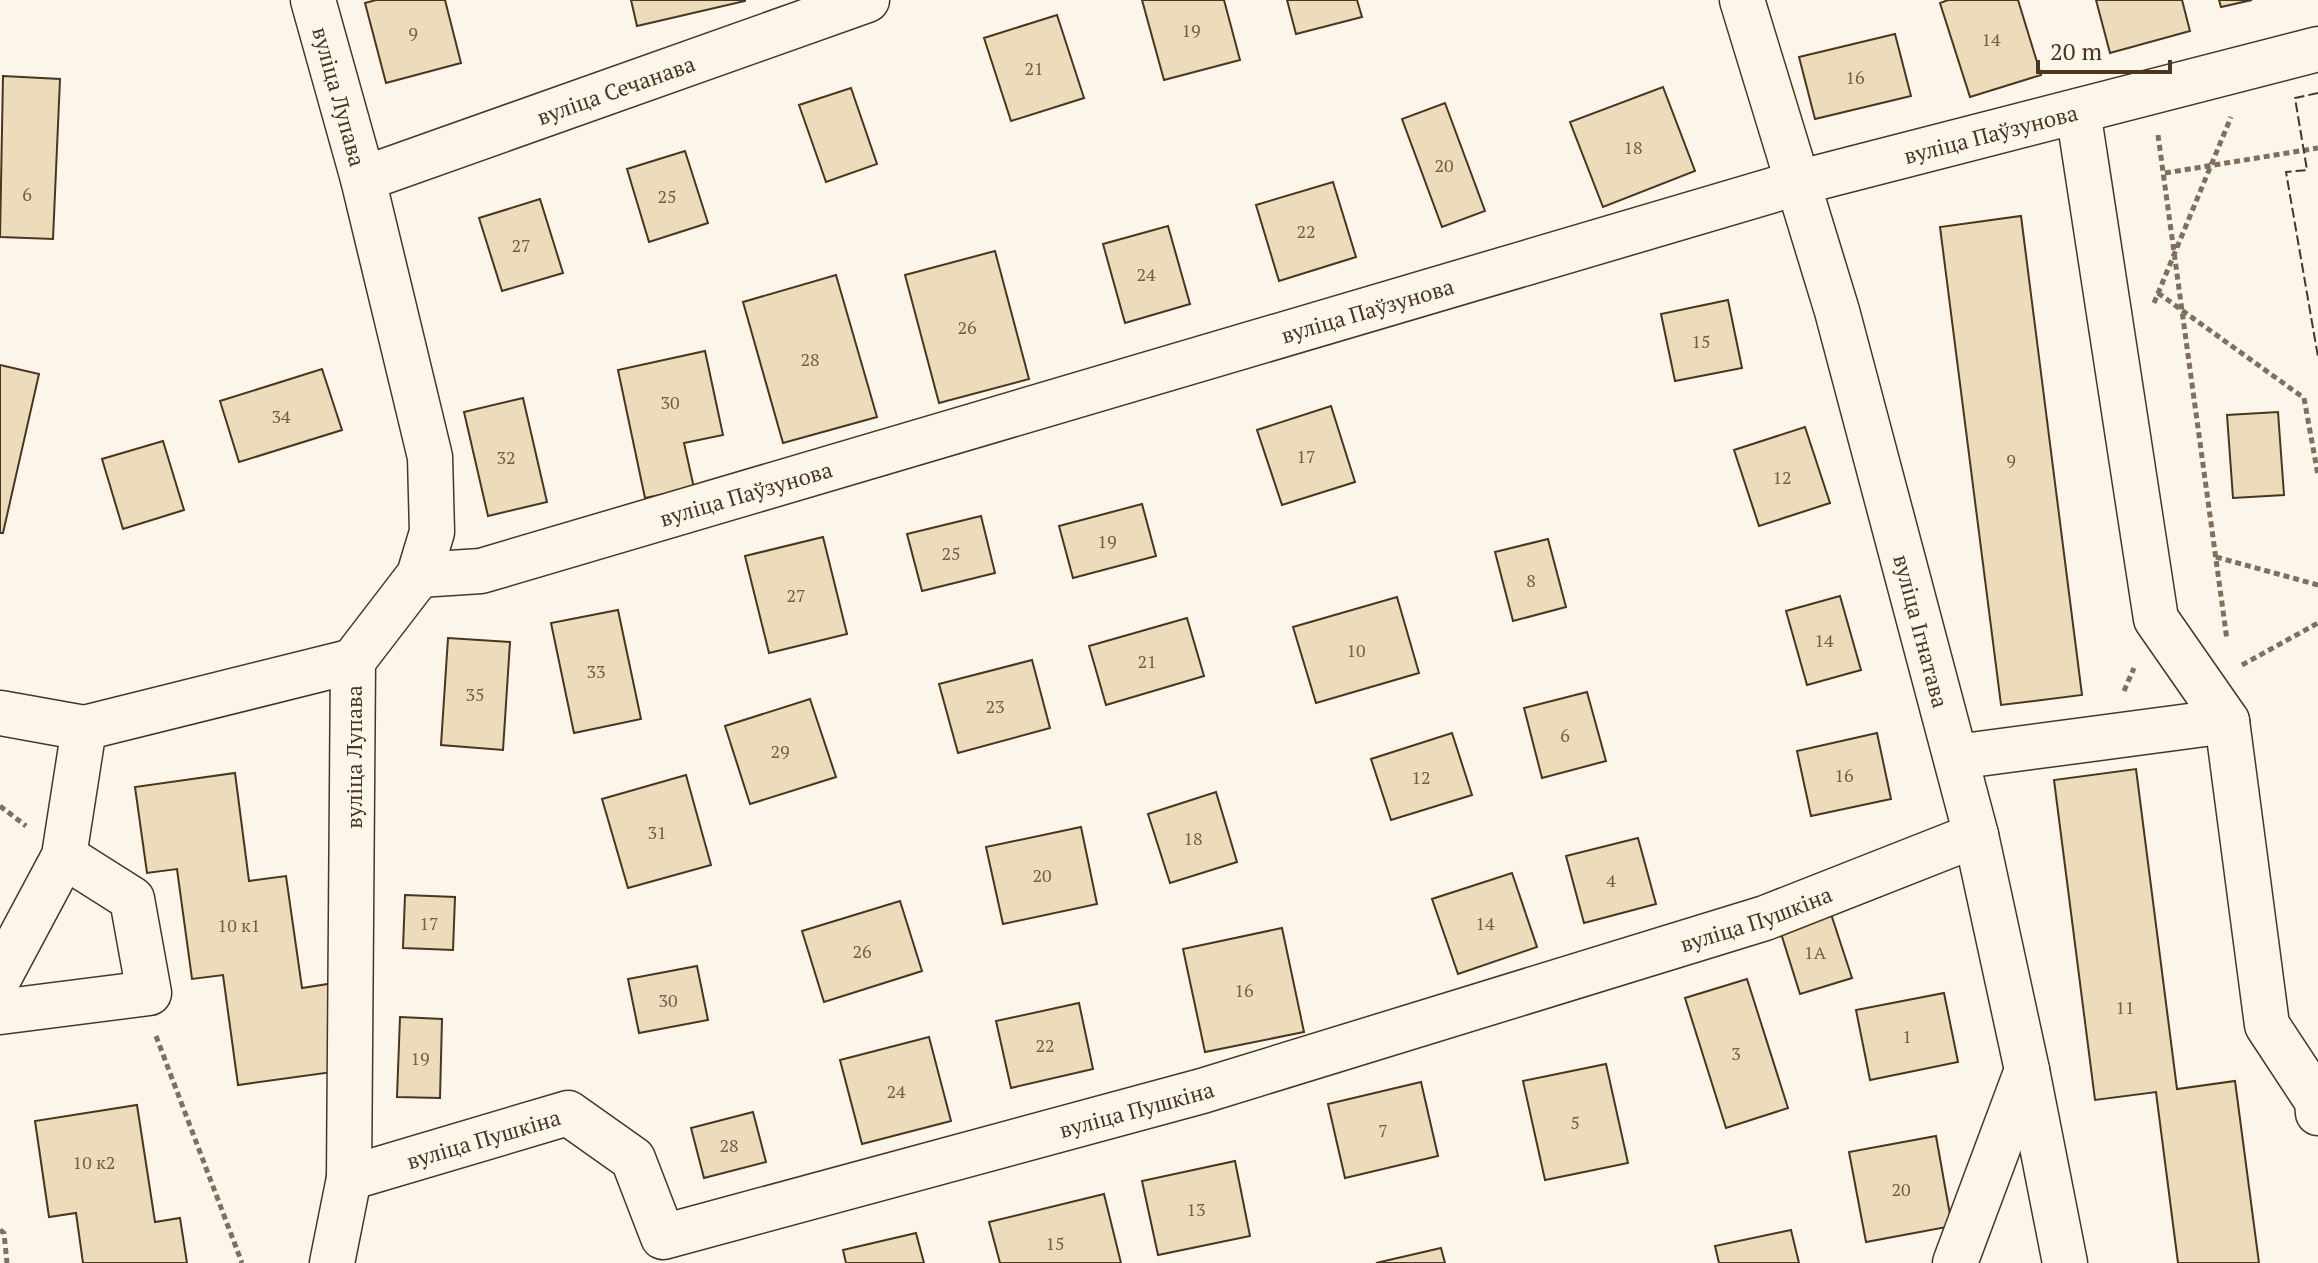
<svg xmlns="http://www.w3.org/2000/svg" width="2318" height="1263" font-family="'PT Serif',serif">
	<rect width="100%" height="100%" fill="#fbf6e9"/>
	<path fill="#ecdcbc" stroke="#4a3520" stroke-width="2" d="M 376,0 L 445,0 L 461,63 L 386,83 L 365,3 Z
		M 631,0 L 745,0 L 745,1 L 637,26 Z
		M 1142,0 L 1224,0 L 1240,60 L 1164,80 Z
		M 1287,0 L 1357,0 L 1362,17 L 1296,34 Z
		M 1948,0 L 2018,0 L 2041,75 L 1970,97 L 1940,3 Z
		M 2096,0 L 2182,0 L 2190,31 L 2110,53 Z
		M 2219,0 L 2252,0 L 2221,7 Z
		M 1057,15 L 1084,98 L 1011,121 L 984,38 Z
		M 1895,34 L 1911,96 L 1815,119 L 1799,57 Z
		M 3,76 L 60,79 L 53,239 L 0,237 Z
		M 1663,87 L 1695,171 L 1603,207 L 1570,122 Z
		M 851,88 L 877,164 L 826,182 L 799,105 Z
		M 1445,103 L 1485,211 L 1442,227 L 1402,119 Z
		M 685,151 L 708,223 L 649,242 L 627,169 Z
		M 1333,182 L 1356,257 L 1279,281 L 1256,205 Z
		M 540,199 L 563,273 L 502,291 L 479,218 Z
		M 2021,216 L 2082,695 L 2001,705 L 1940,227 Z
		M 1168,226 L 1190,304 L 1125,323 L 1103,244 Z
		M 995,251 L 1029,379 L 939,403 L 905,275 Z
		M 836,275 L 877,417 L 783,443 L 743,302 Z
		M 1728,300 L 1742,368 L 1675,381 L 1661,314 Z
		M 705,351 L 723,435 L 684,443 L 694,488 L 645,498 L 618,370 Z
		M 0,365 L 39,374 L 3,533 L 0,533 Z
		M 322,369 L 342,430 L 239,462 L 220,401 Z
		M 523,398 L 547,502 L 488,516 L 464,412 Z
		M 1331,406 L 1355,482 L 1282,505 L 1257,430 Z
		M 2278,412 L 2284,495 L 2233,498 L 2227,415 Z
		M 1805,427 L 1830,503 L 1759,526 L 1734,450 Z
		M 163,441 L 184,510 L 123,529 L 102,459 Z
		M 1142,504 L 1156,556 L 1073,578 L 1059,526 Z
		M 981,516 L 995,573 L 922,591 L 907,534 Z
		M 823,537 L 847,634 L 769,653 L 745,556 Z
		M 1548,539 L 1566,607 L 1513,621 L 1495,552 Z
		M 1840,596 L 1861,670 L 1807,685 L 1786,611 Z
		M 1397,597 L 1419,673 L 1316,703 L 1293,627 Z
		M 618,610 L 641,719 L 574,733 L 551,623 Z
		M 1187,618 L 1204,676 L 1106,705 L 1089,646 Z
		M 448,638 L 510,642 L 503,750 L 441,745 Z
		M 1032,660 L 1050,728 L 958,753 L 939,684 Z
		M 1587,692 L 1606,761 L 1542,778 L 1524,708 Z
		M 810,699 L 836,777 L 750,804 L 725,726 Z
		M 1452,733 L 1472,795 L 1391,820 L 1371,759 Z
		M 1877,733 L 1891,799 L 1811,816 L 1797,751 Z
		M 2136,769 L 2177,1089 L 2235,1081 L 2259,1263 L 2178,1263 L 2156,1092 L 2095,1100 L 2054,780 Z
		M 235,773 L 249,881 L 286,876 L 302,988 L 328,984 L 340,1071 L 238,1085 L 223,975 L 192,979 L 177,869 L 147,873 L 135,787 Z
		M 686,775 L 711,865 L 628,888 L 602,799 Z
		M 1216,792 L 1237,862 L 1170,883 L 1148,814 Z
		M 1081,827 L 1097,904 L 1003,924 L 986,847 Z
		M 1638,838 L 1656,904 L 1584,923 L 1566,856 Z
		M 1512,873 L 1537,947 L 1458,974 L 1432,899 Z
		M 405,895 L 455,897 L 453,950 L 403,948 Z
		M 900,901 L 922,971 L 824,1002 L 802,931 Z
		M 1830,911 L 1852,978 L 1800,994 L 1779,927 Z
		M 1282,928 L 1304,1032 L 1205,1052 L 1183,949 Z
		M 697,966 L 708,1020 L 639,1033 L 628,979 Z
		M 1747,979 L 1788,1108 L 1726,1128 L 1685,998 Z
		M 1944,993 L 1958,1062 L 1870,1080 L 1856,1010 Z
		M 1079,1003 L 1093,1069 L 1011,1088 L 996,1021 Z
		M 400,1017 L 442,1019 L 440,1098 L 397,1097 Z
		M 929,1037 L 951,1121 L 862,1144 L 840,1060 Z
		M 1606,1064 L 1628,1163 L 1545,1180 L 1523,1081 Z
		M 1421,1082 L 1438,1156 L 1345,1178 L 1328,1104 Z
		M 137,1105 L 155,1222 L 180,1218 L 187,1263 L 83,1263 L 76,1213 L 49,1217 L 35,1121 Z
		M 753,1112 L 766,1162 L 704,1178 L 691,1128 Z
		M 1936,1136 L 1952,1226 L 1866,1242 L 1849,1152 Z
		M 1235,1161 L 1250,1236 L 1158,1255 L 1142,1181 Z
		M 1104,1194 L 1121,1263 L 1000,1263 L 989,1222 Z
		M 1791,1230 L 1799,1263 L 1719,1263 L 1715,1246 Z
		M 916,1233 L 924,1263 L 846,1263 L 843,1250 Z
		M 1441,1248 L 1445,1263 L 1376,1263 Z"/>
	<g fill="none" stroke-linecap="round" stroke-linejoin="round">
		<defs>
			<g id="minor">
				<path id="s1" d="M 313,0 L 363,179 L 430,457 L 432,532 L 419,575 L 353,661 L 349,1178 L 332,1263"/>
				<path id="s2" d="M 1742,0 L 1837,311 L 1976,835 L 2027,1070 L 1955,1263"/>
				<path d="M 2078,111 L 2156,619 L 2227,721 L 2267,1025 L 2317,1101 L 2318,1113"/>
				<path id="s3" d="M 363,179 L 867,0"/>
				<path id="s4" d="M 419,575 L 481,571 L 1797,183 L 2318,49"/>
				<path d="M 0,713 L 84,728"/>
				<path d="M 1956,757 L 2227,721"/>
				<path d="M 0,976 L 64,856 L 84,728 L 353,661"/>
				<path d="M 0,1012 L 149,993 L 132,899 L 64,856"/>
				<path d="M 2027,1070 L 2065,1263"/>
				<path id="s5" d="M 349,1178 L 568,1113 L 633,1159 L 663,1237 L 1202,1091 L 1765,918 L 1976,835"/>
			</g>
		</defs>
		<use href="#minor" stroke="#4a3520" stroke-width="47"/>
		<path stroke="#7f6f5c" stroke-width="5" stroke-dasharray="6 4" stroke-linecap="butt" d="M 2158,135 L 2227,640
			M 2165,173 L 2318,148
			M 2158,293 L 2304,398 L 2318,475
			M 2154,303 L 2231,117
			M 2216,557 L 2318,585
			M 2242,665 L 2318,623
			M 2124,691 L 2134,668
			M 0,806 L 26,826
			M 156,1036 L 242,1263
			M 0,1230 L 4,1233 L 7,1263"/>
		<use href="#minor" stroke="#fbf6e9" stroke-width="44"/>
		<path stroke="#4a3520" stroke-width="2" stroke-dasharray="10 4" stroke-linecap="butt" d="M 2318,93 L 2295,98 L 2307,170 L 2286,172 L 2318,357"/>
	</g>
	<g text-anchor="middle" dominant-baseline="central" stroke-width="6" stroke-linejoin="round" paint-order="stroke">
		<g font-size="18" fill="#725f47">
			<text x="1191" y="30">19</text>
			<text x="413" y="33">9</text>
			<text x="1991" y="39">14</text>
			<text x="1034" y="68">21</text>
			<text x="1855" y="77">16</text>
			<text x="1633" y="147">18</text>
			<text x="1444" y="165">20</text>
			<text x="27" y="194">6</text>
			<text x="667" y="196">25</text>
			<text x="1306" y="231">22</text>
			<text x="521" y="245">27</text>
			<text x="1146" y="274">24</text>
			<text x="967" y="327">26</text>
			<text x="1701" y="341">15</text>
			<text x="810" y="359">28</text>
			<text x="670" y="402">30</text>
			<text x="281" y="416">34</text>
			<text x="1306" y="456">17</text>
			<text x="506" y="457">32</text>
			<text x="2011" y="460">9</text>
			<text x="1782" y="477">12</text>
			<text x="1107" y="541">19</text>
			<text x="951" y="553">25</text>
			<text x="1531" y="580">8</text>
			<text x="796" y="595">27</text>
			<text x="1824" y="640">14</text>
			<text x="1356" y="650">10</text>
			<text x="1147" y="661">21</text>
			<text x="596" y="671">33</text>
			<text x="475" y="694">35</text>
			<text x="995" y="706">23</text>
			<text x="1565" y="735">6</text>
			<text x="780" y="751">29</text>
			<text x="1844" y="775">16</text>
			<text x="1421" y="777">12</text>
			<text x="657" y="832">31</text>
			<text x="1193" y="838">18</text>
			<text x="1042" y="875">20</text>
			<text x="1611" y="880">4</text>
			<text x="429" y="923">17</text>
			<text x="1485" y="923">14</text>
			<text x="239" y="925">10 к1</text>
			<text x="862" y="951">26</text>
			<text x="1815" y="952">1А</text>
			<text x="1244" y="990">16</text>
			<text x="668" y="1000">30</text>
			<text x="2125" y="1007">11</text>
			<text x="1907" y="1036">1</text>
			<text x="1045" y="1045">22</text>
			<text x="1736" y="1053">3</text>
			<text x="420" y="1058">19</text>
			<text x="896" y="1091">24</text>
			<text x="1575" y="1122">5</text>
			<text x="1383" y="1130">7</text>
			<text x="729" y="1145">28</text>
			<text x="94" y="1162">10 к2</text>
			<text x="1901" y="1189">20</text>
			<text x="1196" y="1209">13</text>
			<text x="1055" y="1243">15</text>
		</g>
		<g font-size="22" fill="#4a3520" stroke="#fbf6e9">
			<text stroke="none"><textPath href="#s3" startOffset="268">вуліца Сечанава</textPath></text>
			<text stroke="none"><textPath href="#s1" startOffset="100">вуліца Лупава</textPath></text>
			<text stroke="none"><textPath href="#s4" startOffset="1634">вуліца Паўзунова</textPath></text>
			<text stroke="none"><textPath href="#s4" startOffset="986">вуліца Паўзунова</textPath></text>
			<text stroke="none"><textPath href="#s4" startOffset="338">вуліца Паўзунова</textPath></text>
			<text stroke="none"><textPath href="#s2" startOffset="656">вуліца Ігнатава</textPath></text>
			<text transform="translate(353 757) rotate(-90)">вуліца Лупава</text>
			<text stroke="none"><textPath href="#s5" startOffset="1530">вуліца Пушкіна</textPath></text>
			<text stroke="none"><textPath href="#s5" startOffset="882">вуліца Пушкіна</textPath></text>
			<text stroke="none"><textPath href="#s5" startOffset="140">вуліца Пушкіна</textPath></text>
		</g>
	</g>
	<path d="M2038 60v12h132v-12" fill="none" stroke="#4a3520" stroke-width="4"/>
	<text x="2050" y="60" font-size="24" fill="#4a3520" stroke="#fbf6e9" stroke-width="6" paint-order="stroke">20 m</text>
</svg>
